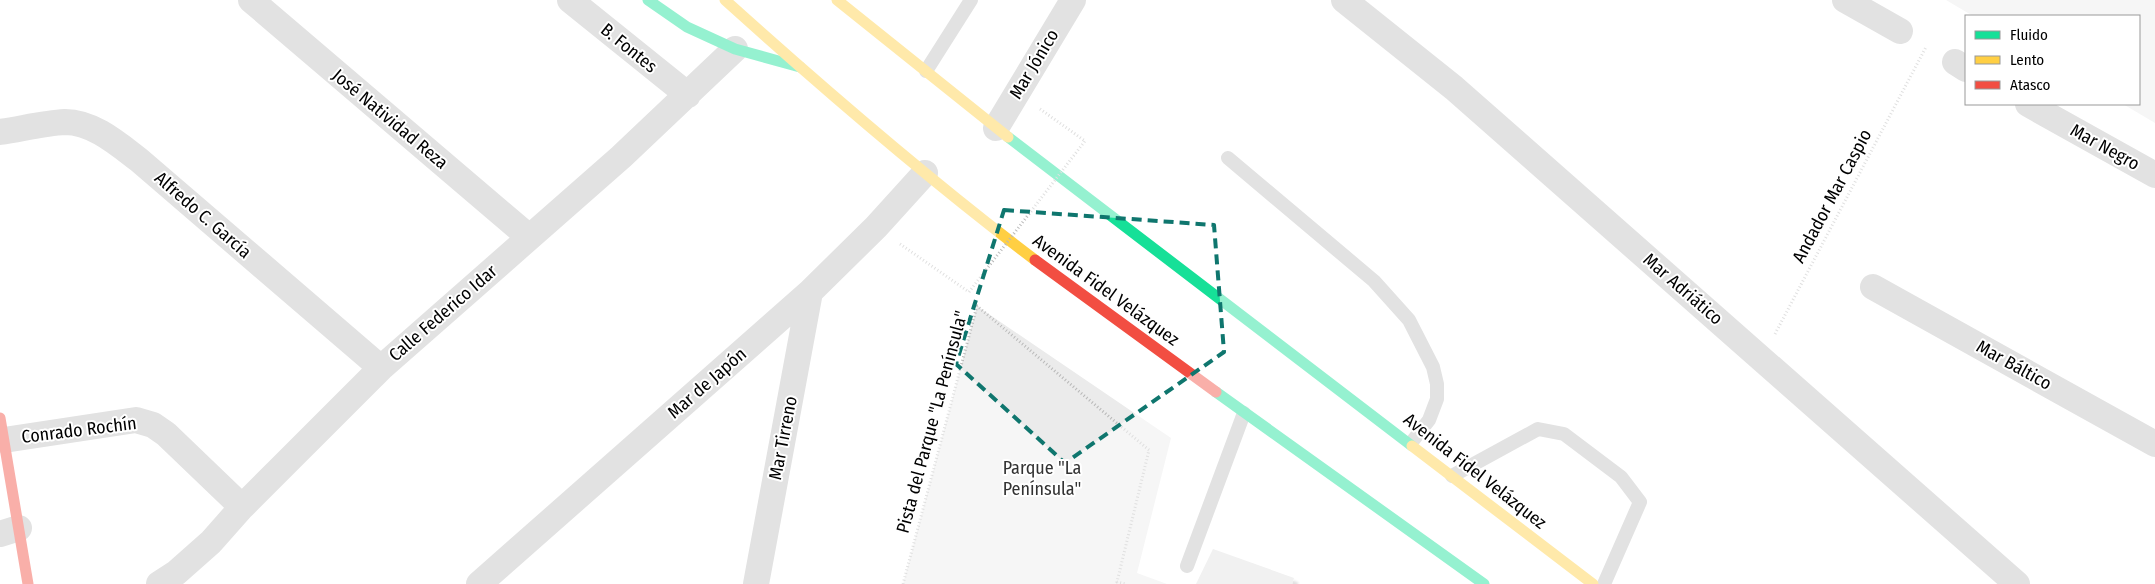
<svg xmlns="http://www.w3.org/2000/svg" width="2155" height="584" font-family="'Fira Sans Condensed',sans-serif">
	<defs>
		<filter id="shadow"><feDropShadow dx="4.5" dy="4.5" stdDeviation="1" flood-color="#0004"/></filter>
	</defs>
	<rect width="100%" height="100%" fill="#fff"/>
	<path fill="#ebebeb" d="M 1946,0 L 2155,0 L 2155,123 L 2123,104 L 2139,104 L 2139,16 L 1973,16 Z
		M 977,306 L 1171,438 L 1137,573 L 1167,584 L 903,584 Z"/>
	<path fill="#dfdfdf" filter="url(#shadow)" d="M 1213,549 L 1294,578 L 1292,584 L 1196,584 Z"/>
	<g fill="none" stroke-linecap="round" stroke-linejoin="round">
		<path stroke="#b9b9b9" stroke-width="3" stroke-dasharray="1 2.5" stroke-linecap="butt" d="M 1040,109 L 1085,141
			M 900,244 L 969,292
			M 1775,334 L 1926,47
			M 903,584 L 977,306 L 1149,450 L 1117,582 L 1126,584"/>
		<path stroke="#bebebe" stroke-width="14" d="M 926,71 L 971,0
			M 1228,158 L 1374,281 L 1409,320 L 1433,367 L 1437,384 L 1437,399 L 1429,420 L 1411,443
			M 1452,476 L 1538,429 L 1564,434 L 1621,477 L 1640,502 L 1604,584
			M 1187,566 L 1244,413"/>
		<path stroke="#bebebe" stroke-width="26" d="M 251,0 L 529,237
			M 570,0 L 688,95
			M 1344,0 L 1454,88 L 2017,584
			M 1845,0 L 1900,31
			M 1955,62 L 1966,69
			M 2028,104 L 2155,175
			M 996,128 L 1073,0
			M 0,132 C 21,129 44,123 65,122 C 93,122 118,144 139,160 L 381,368
			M 1873,287 L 2155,444
			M 4,440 L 136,420 L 153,425 L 166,434 L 242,507
			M 0,534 L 19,528
			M 159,584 L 176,573 L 211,542 L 242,507 L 381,368 L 621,157 L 735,49
			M 479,584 L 810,292 L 876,227 L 925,173
			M 756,584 L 810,292"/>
		<path stroke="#16e098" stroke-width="11" d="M 648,0 L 687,27 L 735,49 L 800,67
			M 1008,137 L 1412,446
			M 1216,392 L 1484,584"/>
		<path stroke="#ffcf43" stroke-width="11" d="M 725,0 C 825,90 928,179 1035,260
			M 837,0 L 1008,137
			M 1412,446 L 1593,584"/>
		<path stroke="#f24e42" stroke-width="11" d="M 1035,260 L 1216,392
			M 0,418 L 28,584"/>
		<path stroke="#b9b9b9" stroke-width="3" stroke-dasharray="1 2.5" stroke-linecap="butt" d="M 969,292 L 1085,141"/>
	</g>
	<path d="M0 0H2155V584H0ZM 1004,210 L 1214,225 L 1224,352 L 1065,463 L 956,364 Z" fill="#fff" fill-opacity=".55" fill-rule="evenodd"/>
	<path fill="none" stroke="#0f766e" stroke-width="4" stroke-dasharray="10 6" stroke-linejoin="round" d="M 1004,210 L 1214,225 L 1224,352 L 1065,463 L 956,364 Z"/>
	<g text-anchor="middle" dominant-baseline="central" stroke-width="4" stroke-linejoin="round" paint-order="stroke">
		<g font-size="18" fill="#000" stroke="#fff">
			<text transform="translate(629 48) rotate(39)">B. Fontes</text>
			<text transform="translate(1034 64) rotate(-59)">Mar Jónico</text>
			<text transform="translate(390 119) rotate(40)">José Natividad Reza</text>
			<text transform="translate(2105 147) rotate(29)">Mar Negro</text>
			<text transform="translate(1832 196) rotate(-62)">Andador Mar Caspio</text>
			<text transform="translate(203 215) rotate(41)">Alfredo C. García</text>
			<text transform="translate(1683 289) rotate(41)">Mar Adriático</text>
			<text transform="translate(1106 290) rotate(36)">Avenida Fidel Velázquez</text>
			<text transform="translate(443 313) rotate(-41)">Calle Federico Idar</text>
			<text transform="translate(2014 365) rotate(29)">Mar Báltico</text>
			<text transform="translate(707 383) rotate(-41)">Mar de Japón</text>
			<text transform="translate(932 422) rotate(-75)">Pista del Parque "La Península"</text>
			<text transform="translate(79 430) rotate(-7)">Conrado Rochín</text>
			<text transform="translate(783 438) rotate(-79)">Mar Tirreno</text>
			<text transform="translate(1475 471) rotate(38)">Avenida Fidel Velázquez</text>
		</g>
		<g font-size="18" fill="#323232" stroke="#fff">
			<text x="1042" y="468">Parque "La<tspan x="1042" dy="21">Península"</tspan></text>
		</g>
	</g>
	<rect x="1965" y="15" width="175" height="90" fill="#ffffff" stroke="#999999"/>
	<rect x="1975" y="31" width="25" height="8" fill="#16e098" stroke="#999999"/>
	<text x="2010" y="40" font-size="15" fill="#000000">Fluido</text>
	<rect x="1975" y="56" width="25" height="8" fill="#ffcf43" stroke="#999999"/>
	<text x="2010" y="65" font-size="15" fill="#000000">Lento</text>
	<rect x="1975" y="81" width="25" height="8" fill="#f24e42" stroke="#999999"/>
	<text x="2010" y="90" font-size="15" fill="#000000">Atasco</text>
</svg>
